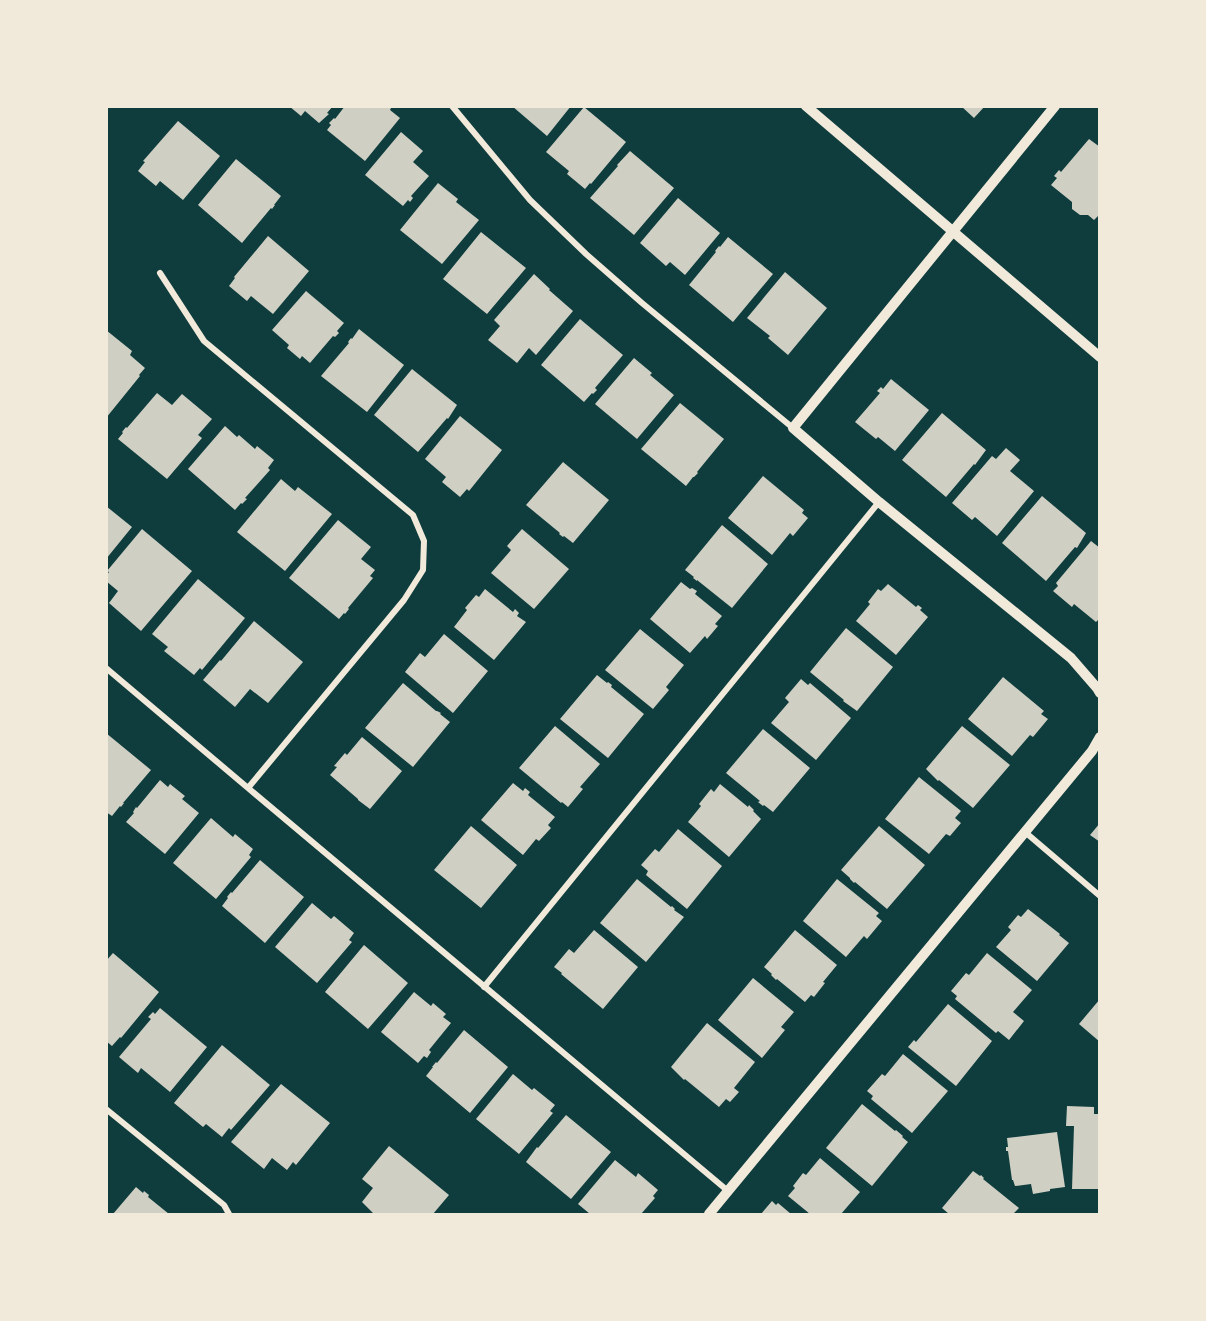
<svg xmlns="http://www.w3.org/2000/svg" width="1206" height="1321" font-family="'Roboto Serif',serif">
	<rect width="100%" height="100%" fill="#0f3d3e"/>
	<path fill="#cfcfc3" d="M 289,106 L 333,106 L 327,113 L 329,114 L 319,123 L 305,111 L 301,116 Z
		M 345,106 L 389,106 L 391,108 L 390,110 L 400,118 L 365,161 L 327,130 L 331,125 L 329,123 L 334,118 L 335,119 Z
		M 512,106 L 571,106 L 547,136 Z
		M 961,106 L 985,106 L 974,118 Z
		M 584,107 L 626,142 L 591,184 L 590,183 L 585,189 L 567,174 L 569,171 L 546,152 Z
		M 178,121 L 220,156 L 183,200 L 160,181 L 156,186 L 138,171 L 145,162 L 143,161 Z
		M 401,132 L 423,151 L 413,162 L 429,176 L 411,196 L 413,198 L 410,202 L 408,200 L 403,206 L 365,175 Z
		M 1089,139 L 1100,147 L 1100,214 L 1094,220 L 1088,215 L 1080,215 L 1072,209 L 1072,202 L 1051,185 L 1057,178 L 1054,176 L 1059,170 L 1061,172 Z
		M 630,151 L 674,188 L 634,235 L 590,198 L 618,166 L 617,165 Z
		M 236,159 L 281,196 L 274,205 L 275,205 L 272,209 L 271,208 L 242,243 L 198,205 Z
		M 438,183 L 458,199 L 456,202 L 479,220 L 442,264 L 400,230 Z
		M 678,198 L 720,233 L 685,275 L 670,262 L 666,266 L 640,243 Z
		M 481,232 L 526,268 L 487,314 L 443,279 Z
		M 268,236 L 309,271 L 273,314 L 251,296 L 247,301 L 229,286 L 235,278 L 234,277 Z
		M 728,237 L 773,274 L 733,322 L 689,285 L 716,252 L 715,251 L 719,246 L 720,247 Z
		M 785,272 L 827,308 L 788,355 L 768,338 L 770,336 L 747,318 Z
		M 534,274 L 550,289 L 549,290 L 573,311 L 536,355 L 529,348 L 517,363 L 488,340 L 500,326 L 494,320 Z
		M 306,291 L 344,323 L 337,331 L 339,333 L 335,337 L 333,336 L 310,363 L 302,356 L 300,359 L 287,348 L 289,345 L 272,330 Z
		M 580,319 L 623,355 L 595,388 L 597,390 L 593,394 L 592,393 L 584,402 L 541,365 Z
		M 359,329 L 404,365 L 367,412 L 321,376 L 349,343 L 348,342 L 351,338 L 352,339 Z
		M 106,330 L 132,351 L 130,355 L 145,368 L 139,375 L 140,376 L 106,418 Z
		M 634,358 L 652,373 L 650,375 L 674,395 L 637,439 L 595,404 Z
		M 412,369 L 457,405 L 448,419 L 447,418 L 418,452 L 374,415 Z
		M 891,379 L 929,410 L 895,451 L 878,437 L 876,439 L 855,422 L 880,393 L 877,391 L 881,387 L 883,389 Z
		M 157,393 L 172,405 L 182,394 L 212,419 L 198,435 L 202,438 L 167,479 L 118,439 L 123,433 L 122,432 L 126,427 L 127,428 Z
		M 680,403 L 724,439 L 697,472 L 698,473 L 694,477 L 693,477 L 686,486 L 641,449 Z
		M 942,413 L 986,450 L 975,465 L 974,464 L 946,497 L 902,460 Z
		M 460,416 L 502,450 L 469,491 L 467,489 L 460,497 L 442,482 L 446,477 L 425,459 Z
		M 225,426 L 237,437 L 239,435 L 255,449 L 257,446 L 274,460 L 268,468 L 270,470 L 245,498 L 247,499 L 242,504 L 241,503 L 235,510 L 188,469 Z
		M 1006,448 L 1020,460 L 1010,471 L 1034,491 L 997,536 L 975,517 L 972,520 L 952,503 L 992,456 L 996,459 Z
		M 563,462 L 609,500 L 573,543 L 564,536 L 563,537 L 559,534 L 560,533 L 526,505 Z
		M 763,476 L 804,510 L 802,513 L 808,518 L 793,536 L 790,533 L 772,555 L 728,518 Z
		M 281,479 L 295,491 L 298,487 L 332,514 L 285,571 L 237,532 Z
		M 1042,496 L 1086,533 L 1077,548 L 1075,547 L 1046,581 L 1002,543 Z
		M 106,506 L 132,527 L 106,559 Z
		M 338,520 L 371,547 L 361,559 L 375,570 L 370,576 L 373,578 L 348,608 L 349,609 L 345,614 L 344,613 L 339,619 L 289,578 Z
		M 722,525 L 768,564 L 732,608 L 697,580 L 697,581 L 693,578 L 694,577 L 685,570 Z
		M 142,529 L 192,571 L 141,631 L 109,603 L 118,591 L 106,581 L 106,576 L 109,572 L 107,571 Z
		M 522,529 L 569,569 L 534,609 L 491,573 L 511,550 L 507,546 Z
		M 1091,541 L 1100,548 L 1100,618 L 1096,622 L 1074,604 L 1072,607 L 1053,591 L 1058,586 L 1056,583 Z
		M 198,579 L 245,618 L 202,670 L 200,668 L 194,675 L 164,651 L 168,647 L 152,634 Z
		M 681,582 L 690,589 L 692,588 L 697,591 L 695,594 L 722,616 L 715,624 L 718,626 L 707,639 L 705,636 L 690,653 L 650,619 Z
		M 888,584 L 916,607 L 918,605 L 922,608 L 920,610 L 928,617 L 896,655 L 856,621 L 870,604 L 868,602 L 878,589 L 881,591 Z
		M 485,589 L 513,612 L 515,609 L 519,613 L 517,616 L 526,622 L 494,660 L 454,627 L 467,610 L 465,608 L 476,595 L 479,597 Z
		M 254,621 L 303,662 L 268,703 L 250,689 L 235,707 L 203,680 L 220,660 L 221,661 Z
		M 846,628 L 893,667 L 857,711 L 843,701 L 844,700 L 810,672 Z
		M 640,629 L 684,665 L 666,687 L 669,690 L 653,709 L 605,670 Z
		M 444,634 L 488,671 L 453,713 L 405,672 L 420,653 L 425,657 Z
		M 597,675 L 607,683 L 608,682 L 612,685 L 611,687 L 644,714 L 608,758 L 560,719 Z
		M 1003,677 L 1044,711 L 1041,714 L 1048,719 L 1033,737 L 1030,735 L 1012,756 L 968,719 Z
		M 801,679 L 808,685 L 810,683 L 851,718 L 816,760 L 771,723 L 789,702 L 785,698 Z
		M 403,683 L 436,711 L 437,711 L 441,713 L 440,714 L 450,722 L 413,767 L 365,728 Z
		M 555,726 L 600,764 L 580,787 L 583,789 L 568,807 L 562,802 L 561,803 L 519,768 Z
		M 962,726 L 1010,765 L 973,808 L 939,780 L 938,781 L 926,769 Z
		M 763,729 L 810,768 L 773,812 L 764,805 L 763,806 L 758,802 L 760,801 L 726,773 Z
		M 106,733 L 151,770 L 123,803 L 124,803 L 121,807 L 120,806 L 112,816 L 106,812 Z
		M 362,737 L 402,771 L 370,809 L 358,800 L 358,799 L 330,775 L 337,767 L 334,766 L 345,753 L 347,755 Z
		M 919,777 L 961,811 L 955,818 L 961,823 L 950,836 L 946,834 L 929,854 L 885,819 Z
		M 160,780 L 168,787 L 170,784 L 185,796 L 182,799 L 199,813 L 165,854 L 126,822 L 134,813 L 133,812 L 136,807 L 137,808 Z
		M 513,783 L 523,791 L 525,788 L 530,792 L 528,795 L 555,817 L 548,825 L 551,828 L 539,841 L 536,839 L 523,855 L 481,820 Z
		M 720,784 L 748,807 L 749,805 L 754,810 L 753,811 L 761,819 L 729,857 L 688,822 L 701,806 L 699,804 L 711,789 L 714,792 Z
		M 211,818 L 233,837 L 235,834 L 253,849 L 249,855 L 251,857 L 216,899 L 173,863 Z
		M 1100,823 L 1100,842 L 1090,835 Z
		M 471,826 L 517,865 L 481,908 L 434,870 Z
		M 879,826 L 925,865 L 887,909 L 855,882 L 854,883 L 850,879 L 850,878 L 841,870 Z
		M 678,829 L 722,866 L 687,909 L 646,875 L 648,871 L 641,865 L 655,849 L 659,852 Z
		M 260,860 L 304,897 L 265,943 L 222,906 L 228,898 L 227,897 L 231,892 L 232,893 Z
		M 637,879 L 671,907 L 672,906 L 675,909 L 674,910 L 684,917 L 646,962 L 600,923 Z
		M 837,879 L 879,913 L 876,916 L 882,921 L 867,939 L 864,936 L 846,957 L 803,921 Z
		M 312,903 L 331,919 L 334,916 L 354,933 L 349,940 L 352,942 L 317,983 L 275,947 Z
		M 1028,909 L 1060,934 L 1059,935 L 1069,943 L 1037,981 L 996,947 L 1011,930 L 1008,927 L 1018,915 L 1021,917 Z
		M 594,930 L 638,967 L 603,1009 L 561,974 L 562,973 L 554,967 L 569,949 L 574,953 Z
		M 795,930 L 837,965 L 823,982 L 825,983 L 814,997 L 811,995 L 805,1002 L 777,979 L 776,980 L 771,975 L 772,974 L 764,967 Z
		M 364,945 L 408,983 L 368,1029 L 325,992 Z
		M 113,953 L 159,992 L 121,1038 L 120,1037 L 112,1046 L 106,1041 L 106,961 Z
		M 987,953 L 1032,990 L 1013,1012 L 1024,1021 L 1009,1040 L 998,1031 L 996,1033 L 955,999 L 957,996 L 951,991 L 966,973 L 969,975 Z
		M 753,978 L 794,1012 L 781,1027 L 785,1030 L 762,1058 L 718,1020 Z
		M 414,992 L 431,1006 L 433,1003 L 446,1014 L 443,1017 L 451,1023 L 429,1050 L 431,1052 L 427,1058 L 424,1056 L 418,1063 L 381,1032 Z
		M 1100,999 L 1100,1042 L 1079,1024 Z
		M 948,1004 L 992,1041 L 956,1086 L 908,1047 L 914,1040 L 916,1042 Z
		M 160,1008 L 207,1047 L 170,1092 L 141,1068 L 138,1073 L 119,1057 L 151,1019 L 148,1017 L 153,1012 L 155,1014 Z
		M 707,1023 L 755,1062 L 734,1088 L 739,1092 L 730,1102 L 726,1099 L 719,1107 L 685,1079 L 684,1080 L 671,1067 Z
		M 464,1030 L 508,1067 L 470,1113 L 426,1076 L 433,1067 L 432,1067 L 436,1062 L 437,1063 Z
		M 222,1045 L 270,1085 L 231,1130 L 229,1128 L 222,1137 L 206,1124 L 203,1127 L 174,1103 Z
		M 903,1054 L 948,1091 L 912,1133 L 871,1099 L 873,1096 L 867,1091 L 882,1074 L 885,1076 Z
		M 513,1074 L 532,1090 L 534,1088 L 555,1105 L 550,1111 L 553,1113 L 519,1154 L 476,1119 Z
		M 281,1084 L 330,1123 L 296,1165 L 293,1162 L 287,1170 L 272,1158 L 264,1169 L 231,1142 Z
		M 862,1104 L 895,1131 L 896,1130 L 903,1136 L 902,1137 L 908,1142 L 872,1186 L 826,1148 Z
		M 1067,1106 L 1094,1107 L 1094,1114 L 1100,1114 L 1100,1189 L 1072,1189 L 1074,1126 L 1066,1126 Z
		M 566,1115 L 611,1152 L 571,1199 L 526,1162 L 537,1147 L 538,1148 Z
		M 1057,1132 L 1065,1187 L 1050,1189 L 1050,1191 L 1033,1194 L 1031,1184 L 1015,1186 L 1013,1180 L 1012,1180 L 1008,1151 L 1006,1151 L 1006,1147 L 1008,1147 L 1007,1138 Z
		M 389,1146 L 449,1195 L 433,1214 L 374,1214 L 362,1202 L 373,1188 L 362,1179 Z
		M 820,1158 L 860,1192 L 841,1214 L 810,1214 L 788,1196 L 795,1188 L 793,1186 L 803,1173 L 806,1175 Z
		M 615,1160 L 636,1177 L 638,1173 L 658,1190 L 653,1196 L 655,1198 L 641,1214 L 590,1214 L 578,1204 Z
		M 973,1171 L 980,1176 L 981,1175 L 984,1178 L 983,1179 L 1019,1208 L 1013,1214 L 949,1214 L 942,1208 Z
		M 136,1187 L 143,1193 L 144,1191 L 149,1195 L 148,1197 L 169,1214 L 113,1214 Z
		M 772,1201 L 776,1205 L 778,1203 L 791,1214 L 761,1214 Z"/>
	<g fill="none" stroke-linecap="round" stroke-linejoin="round">
		<path stroke="#f1e9da" stroke-width="6" d="M 452,106 L 530,200 L 586,254 L 642,303 L 793,428
			M 160,273 L 204,341 L 413,515 L 424,541 L 423,570 L 404,600 L 248,788
			M 106,668 L 248,788 L 728,1191
			M 1025,832 L 1100,896
			M 484,987 L 879,502
			M 106,1109 L 224,1205 L 229,1214"/>
		<path stroke="#f1e9da" stroke-width="10" d="M 806,106 L 1100,357
			M 1055,106 L 793,428 L 879,502 L 1071,658 L 1097,688 L 1100,693
			M 709,1214 L 1092,751 L 1100,737"/>
	</g>
	<rect width="1206" height="1321" fill="none" stroke="#f1e9da" stroke-width="216"/>
</svg>
